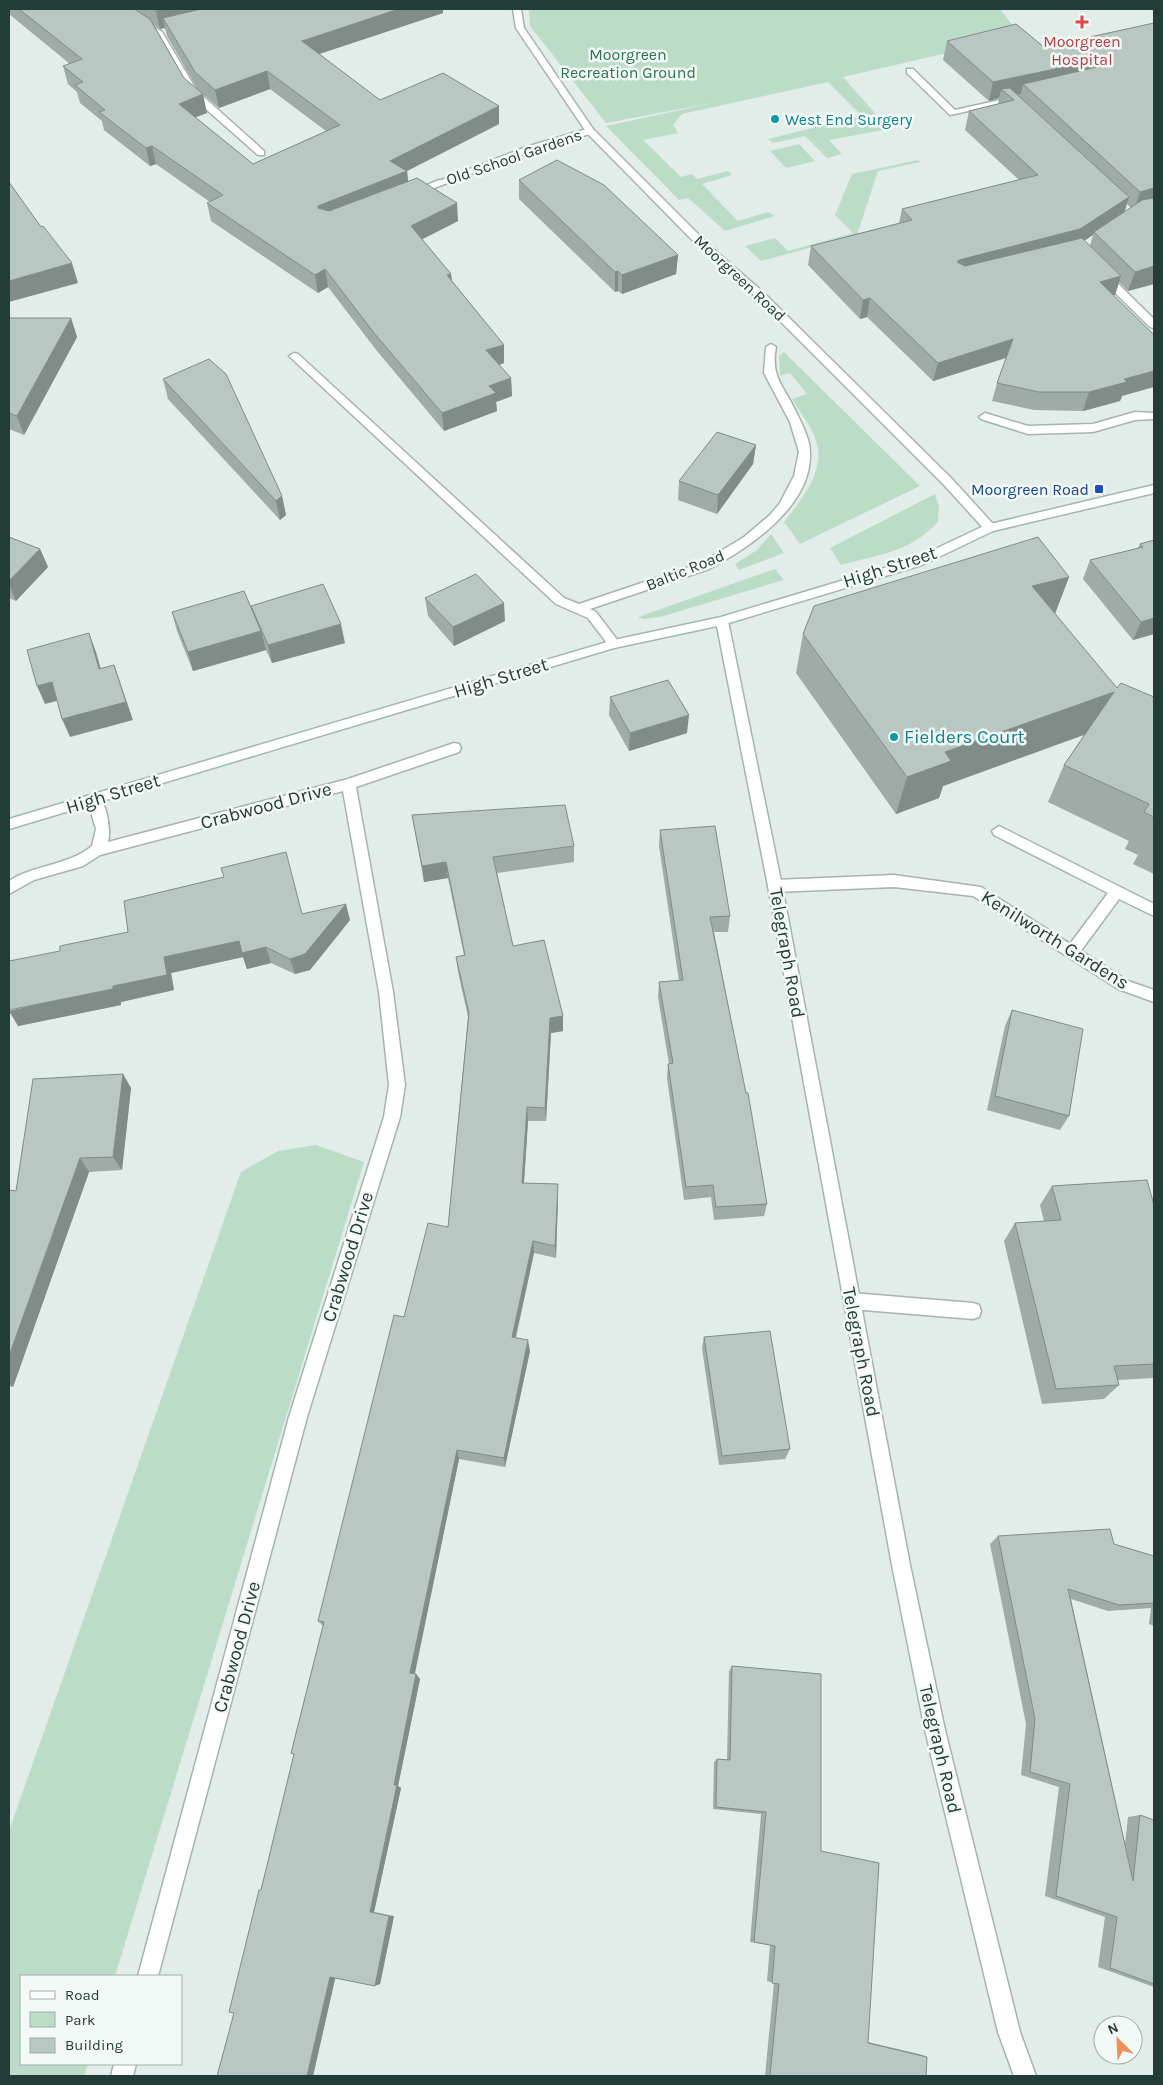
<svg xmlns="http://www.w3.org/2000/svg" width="1163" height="2085" font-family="Karla,sans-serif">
	<rect width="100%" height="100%" fill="#e2ece9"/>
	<path fill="#bbddc8" d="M 529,9 L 1000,9 L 1021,36 L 843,77 L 889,129 L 829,140 L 842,154 L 827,158 L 805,136 L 773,143 L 768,139 L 862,116 L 828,82 L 682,114 L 673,125 L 678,133 L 643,140 L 681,177 L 692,174 L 697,179 L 728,171 L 732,175 L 702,184 L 738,221 L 768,212 L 775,216 L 725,231 L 688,198 L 679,200 L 606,126 L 717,102 L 606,123 L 530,26 Z
		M 799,144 L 815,161 L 786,168 L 770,151 Z
		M 918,160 L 920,162 L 878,171 L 857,235 L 761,261 L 745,246 L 775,238 L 788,251 L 853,233 L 835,215 L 852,174 Z
		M 784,352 L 920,486 L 800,544 L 784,522 C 799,503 821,477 818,450 C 817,433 801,414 792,399 L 807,394 L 790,373 L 780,376 L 779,356 Z
		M 935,494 L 939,507 L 938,522 C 909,553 880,554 841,565 L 830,548 Z
		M 771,534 L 784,553 L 739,570 L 735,564 L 757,550 Z
		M 775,569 L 784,580 L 660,617 L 644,619 L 638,617 Z
		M 316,1145 L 364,1162 L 115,1976 L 21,1976 L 21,2064 L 88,2064 L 84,2076 L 9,2076 L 9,1831 L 241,1172 L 278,1151 Z"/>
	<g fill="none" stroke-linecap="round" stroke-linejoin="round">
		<defs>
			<path id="service" d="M 907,69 L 913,69 L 955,110 L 1018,96 L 1023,99 L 950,115 L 907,73 Z
				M 439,180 L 442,181 L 442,185 L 413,196 L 408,193 Z
				M 999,826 L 1154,904 L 1154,916 L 1119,899 L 1077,956 L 1067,956 L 1065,952 L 1067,948 L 1108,893 L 994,835 L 992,831 Z
				M 852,1293 L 973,1303 L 979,1305 L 981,1311 L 979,1317 L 973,1319 L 852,1309 L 846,1307 L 844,1301 L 846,1295 Z"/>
			<path id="minor" d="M 115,9 L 125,9 L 162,32 L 197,91 L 264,151 L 264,155 L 258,155 L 190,95 L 156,36 Z
				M 590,128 L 593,129 L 593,133 L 532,151 L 442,185 L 434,183 L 526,147 Z
				M 1103,272 L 1107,273 L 1154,319 L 1154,328 L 1150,327 L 1099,277 L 1099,273 Z
				M 771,344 L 776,347 C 770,378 785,387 797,414 C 803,426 810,440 810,453 C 812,506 749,548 709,569 L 590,609 L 596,612 L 618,641 L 620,644 L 614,648 L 610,647 L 588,618 L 556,604 L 289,356 L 294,353 L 298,354 L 564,598 L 579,604 L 701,563 L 744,537 L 770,515 L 780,503 L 794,476 L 799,452 L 790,422 L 764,373 L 766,347 Z
				M 1135,412 L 1154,413 L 1154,419 L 1135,420 L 1093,432 L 1028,434 L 981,419 L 979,417 L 985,413 L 1028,426 L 1093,424 Z
				M 454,743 L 459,744 L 461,748 L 459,752 L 356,787 L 393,992 L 405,1085 L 400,1117 L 307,1417 L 158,1976 L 138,1976 L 289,1417 L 384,1117 L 389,1085 L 379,992 L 343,791 L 100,855 L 83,866 L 34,880 L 9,894 L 9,881 C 35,864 68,866 92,846 L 96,829 L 87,799 L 94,794 C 107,798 111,830 108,842 L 348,779 Z
				M 894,875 L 981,887 L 1128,981 L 1154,990 L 1154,1002 L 1118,989 L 973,896 L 894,887 L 775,892 L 770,890 L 768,886 L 770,882 L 775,880 Z
				M 114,2064 L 136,2064 L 133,2076 L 111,2076 Z"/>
			<path id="tertiary" d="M 513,9 L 521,9 L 524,28 L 593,129 L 710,246 L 763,292 L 952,479 L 994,525 L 994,531 L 986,531 L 944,485 L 755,296 L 702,250 L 587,133 L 516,28 Z
				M 722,617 L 728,621 L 782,886 L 910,1565 L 945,1730 L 1020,2032 L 1036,2076 L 1014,2076 L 998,2032 L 925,1730 L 892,1565 L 768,886 L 716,621 Z"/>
			<path id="secondary" d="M 1154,485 L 1154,493 L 993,531 L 922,565 L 722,625 L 614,648 L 9,829 L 9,819 L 614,640 L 721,617 L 914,559 L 986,525 Z"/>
		</defs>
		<use href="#service" stroke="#a5b4b0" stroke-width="3"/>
		<use href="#minor" stroke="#a5b4b0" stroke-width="3"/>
		<use href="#tertiary" stroke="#a5b4b0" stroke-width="3"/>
		<use href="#secondary" stroke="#a1b8b2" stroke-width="3"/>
		<use href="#service" fill="#fff" fill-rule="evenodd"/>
		<use href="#minor" fill="#fff" fill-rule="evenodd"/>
		<use href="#tertiary" fill="#fff" fill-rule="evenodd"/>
		<use href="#secondary" fill="#fff" fill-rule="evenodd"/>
	</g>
	<path fill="#9eaba7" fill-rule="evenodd" d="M 9,9 L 443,9 L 443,13 L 319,54 L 380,100 L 499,124 L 407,171 L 408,181 L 458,221 L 422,239 L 451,274 L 452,281 L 504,345 L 504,363 L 499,365 L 511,378 L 512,396 L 496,402 L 497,411 L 444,431 L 377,351 L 328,287 L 318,293 L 211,221 L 207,203 L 210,202 L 156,164 L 150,166 L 104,130 L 102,121 L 80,103 L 77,92 L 68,84 L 63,66 L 70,64 L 9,14 ZM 154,25 L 160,29 L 165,28 L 167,36 L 198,90 L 219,108 L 270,89 L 326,131 L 253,164 L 195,117 L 207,113 L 184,78 Z
		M 1154,23 L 1154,284 L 1128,291 L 1119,282 L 1115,295 L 1113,295 L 1122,396 L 1120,401 L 1083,411 L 1034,410 L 992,401 L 997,383 L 1006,358 L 933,381 L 867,317 L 860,319 L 808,265 L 811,246 L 899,223 L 902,209 L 1019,180 L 965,130 L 969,111 L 998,104 L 999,98 L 989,101 L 943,60 L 947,41 L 1044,47 ZM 1127,204 L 1131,208 L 1125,212 ZM 1093,235 L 1090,246 L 1084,241 Z
		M 519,180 L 678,255 L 676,274 L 622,294 L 618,291 L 615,292 L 519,199 Z
		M 9,318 L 71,318 L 77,337 L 24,435 L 9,429 Z
		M 163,379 L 282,496 L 286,515 L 280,520 L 168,399 Z
		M 756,445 L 753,464 L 717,514 L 678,500 L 679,481 Z
		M 9,537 L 40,549 L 48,567 L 16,601 L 9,598 Z
		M 1154,540 L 1154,634 L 1133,640 L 1083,579 L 1090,560 L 1138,548 L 1140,544 Z
		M 1069,577 L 1055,614 L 1117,688 L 1154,697 L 1154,874 L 1133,864 L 1138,855 L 1125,849 L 1129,841 L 1048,802 L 1064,765 L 1084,735 L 943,786 L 939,798 L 896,814 L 796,673 L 803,634 Z
		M 425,598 L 505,621 L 454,646 L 428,616 Z
		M 251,608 L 345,643 L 272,663 L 265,648 L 266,650 L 193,671 L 177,631 L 172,612 Z
		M 610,697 L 687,733 L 629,751 L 609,715 Z
		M 412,815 L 574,846 L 574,862 L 497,873 L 513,946 L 563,1016 L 563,1031 L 551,1033 L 546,1121 L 528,1121 L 524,1183 L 558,1184 L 558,1197 L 556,1258 L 534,1253 L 516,1338 L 530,1351 L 505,1467 L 459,1459 L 414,1674 L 416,1674 L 420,1679 L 398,1786 L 401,1788 L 374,1912 L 394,1916 L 380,1984 L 335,1978 L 313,2076 L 234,2013 L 261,1890 L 294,1755 L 291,1753 L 323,1626 L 318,1621 L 404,1317 L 448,1227 L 468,1017 L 458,972 L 456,957 L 464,955 L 448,878 L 424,882 Z
		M 660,830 L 730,916 L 728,932 L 714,932 L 767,1204 L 764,1216 L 714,1220 L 711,1197 L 684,1200 L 667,1078 L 668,1064 L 669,1064 L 658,997 L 659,982 L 679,981 L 659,846 Z
		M 302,914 L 350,920 L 310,970 L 295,974 L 271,963 L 247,969 L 243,957 L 171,973 L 174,990 L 121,1002 L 121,1005 L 18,1026 L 60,951 L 128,932 Z
		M 1012,1010 L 1069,1116 L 1060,1130 L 987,1110 L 1005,1026 Z
		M 123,1074 L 131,1088 L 122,1170 L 89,1172 L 13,1387 L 9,1386 L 9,1190 L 16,1191 Z
		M 1052,1186 L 1154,1205 L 1154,1378 L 1118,1380 L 1119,1385 L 1104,1399 L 1042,1404 L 1004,1241 L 1015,1223 L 1044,1221 L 1040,1205 Z
		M 704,1337 L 790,1449 L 785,1459 L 719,1465 L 702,1348 Z
		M 998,1536 L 1114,1544 L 1154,1556 L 1154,1626 L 1149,1624 L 1151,1608 L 1108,1611 L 1071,1599 L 1125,1844 L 1128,1817 L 1140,1815 L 1154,1820 L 1154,1987 L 1098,1967 L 1105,1917 L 1045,1896 L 1059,1787 L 1021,1775 L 1026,1724 L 990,1544 Z
		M 732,1666 L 821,1851 L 868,2042 L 919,2054 L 927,2057 L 926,2076 L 765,2076 L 774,1983 L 767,1981 L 770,1945 L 750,1942 L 761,1814 L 713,1809 L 714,1762 L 717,1759 L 727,1760 L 729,1671 Z"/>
	<path fill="#818b88" d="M 164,9 L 225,9 L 163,18 L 165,28 L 160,29 L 156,11 Z
		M 399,9 L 443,9 L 443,13 L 304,59 L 302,41 Z
		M 1107,58 L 1101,77 L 1023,84 L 1021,94 L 1009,96 L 1001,89 L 999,98 L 989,101 L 993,82 Z
		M 267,71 L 270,89 L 219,108 L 215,90 Z
		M 203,94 L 207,113 L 183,122 L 179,104 Z
		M 499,106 L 499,124 L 407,171 L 409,190 L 321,224 L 318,208 L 318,206 L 390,161 Z
		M 152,146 L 156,164 L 150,166 L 146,148 Z
		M 1154,188 L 1154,204 L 1134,211 L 1140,192 Z
		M 1129,197 L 1123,215 L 1094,232 L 1093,235 L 1074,247 L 955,278 L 957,262 L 959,260 Z
		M 457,203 L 458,221 L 413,244 L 411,226 Z
		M 678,255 L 676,274 L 622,294 L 622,275 Z
		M 72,263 L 78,283 L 9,302 L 9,281 Z
		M 1154,266 L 1154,284 L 1128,291 L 1135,272 Z
		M 325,269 L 328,287 L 318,293 L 315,275 Z
		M 618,271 L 618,291 L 615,292 L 615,272 Z
		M 451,274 L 453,292 L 447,275 Z
		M 1121,276 L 1115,295 L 1094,301 L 1100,282 Z
		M 870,298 L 867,317 L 860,319 L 863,300 Z
		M 71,318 L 77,337 L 24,435 L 17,416 Z
		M 1013,339 L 1008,357 L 933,381 L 938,363 Z
		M 504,345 L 504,363 L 487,369 L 486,350 Z
		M 1154,371 L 1154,387 L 1122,396 L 1120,401 L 1083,411 L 1089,392 L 1124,379 Z
		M 511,378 L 512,396 L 496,402 L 497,411 L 444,431 L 442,413 L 489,386 Z
		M 756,445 L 753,464 L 717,514 L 718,495 Z
		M 282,496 L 286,515 L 280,520 L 276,501 Z
		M 40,549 L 48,567 L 16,601 L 9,584 L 9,581 Z
		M 1069,577 L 1054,616 L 1032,586 Z
		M 504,603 L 505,621 L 454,646 L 453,627 Z
		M 1154,618 L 1154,634 L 1133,640 L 1141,622 Z
		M 341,624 L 345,643 L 272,663 L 268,645 Z
		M 261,631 L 266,650 L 193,671 L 188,652 Z
		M 89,633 L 96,652 L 106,687 L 99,669 Z
		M 114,665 L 133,720 L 70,737 L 62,719 Z
		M 52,682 L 60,700 L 45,704 L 37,686 Z
		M 1114,692 L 1097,730 L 943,786 L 939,798 L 896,814 L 907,777 L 945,752 Z
		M 689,715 L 687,733 L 629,751 L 630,733 Z
		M 446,862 L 448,878 L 424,882 L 422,866 Z
		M 346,904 L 350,920 L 310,970 L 295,974 L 290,959 Z
		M 239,941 L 266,947 L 271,963 L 247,969 L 243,957 L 171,973 L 174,990 L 121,1002 L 121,1005 L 18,1026 L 9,1011 L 113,986 L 164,957 Z
		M 563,1016 L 563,1031 L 551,1033 L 546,1121 L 545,1108 L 550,1018 Z
		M 123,1074 L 131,1088 L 122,1170 L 113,1157 Z
		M 527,1107 L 528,1121 L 523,1196 L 522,1183 Z
		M 80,1158 L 89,1172 L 13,1387 L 9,1383 L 9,1356 Z
		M 558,1184 L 558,1197 L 556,1258 L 555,1246 Z
		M 533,1241 L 534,1253 L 513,1348 L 512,1337 Z
		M 528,1340 L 530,1351 L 505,1467 L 504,1458 Z
		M 457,1450 L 459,1459 L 414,1678 L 410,1673 Z
		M 416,1674 L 420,1679 L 398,1786 L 401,1788 L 374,1912 L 370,1912 Z
		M 389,1916 L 394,1916 L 380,1984 L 375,1986 Z
		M 336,1975 L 313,2076 L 307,2076 L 330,1977 Z"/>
	<path fill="#b8c7c2" stroke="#818b88" d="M 19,9 L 134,9 L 150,19 L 184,78 L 203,94 L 179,104 L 253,164 L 340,125 L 267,71 L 215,90 L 195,72 L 163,18 L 201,9 L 399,9 L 302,41 L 380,100 L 443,73 L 499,106 L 390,161 L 407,171 L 318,206 L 318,208 L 329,211 L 417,178 L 457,203 L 411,226 L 451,274 L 447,275 L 504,345 L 486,350 L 511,378 L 489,386 L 496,393 L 442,413 L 374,333 L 325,269 L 315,275 L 207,203 L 223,195 L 152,146 L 146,148 L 99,112 L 105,110 L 75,85 L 83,82 L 63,66 L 82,59 Z
		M 153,9 L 164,9 L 156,11 Z
		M 1154,23 L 1154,188 L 1140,192 L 1023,84 L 1106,65 L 1107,58 L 993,82 L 947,41 L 1016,24 L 1044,47 Z
		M 1010,88 L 1129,197 L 1080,229 L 959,260 L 957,262 L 965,266 L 1082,238 L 1121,276 L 1100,282 L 1154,335 L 1154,371 L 1124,379 L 1127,382 L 1089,392 L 1039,392 L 997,383 L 1013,339 L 938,363 L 870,298 L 863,300 L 811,246 L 912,220 L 902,209 L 1038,175 L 969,111 L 1014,100 L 1001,89 Z
		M 557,160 L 604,185 L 678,255 L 622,275 L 618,271 L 615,272 L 519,180 Z
		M 9,182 L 41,227 L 43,226 L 72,263 L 9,281 Z
		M 1154,198 L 1154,266 L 1135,272 L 1094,232 L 1142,200 Z
		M 9,318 L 71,318 L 17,416 L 9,413 Z
		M 209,359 L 226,374 L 282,496 L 276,501 L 163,379 Z
		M 717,432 L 756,445 L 718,495 L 679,481 Z
		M 9,537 L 40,549 L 9,581 Z
		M 1038,537 L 1069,577 L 1032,586 L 1117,688 L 1121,683 L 1154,697 L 1154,817 L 1144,812 L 1149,804 L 1064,765 L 1114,692 L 945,752 L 951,761 L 907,777 L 803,634 L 814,606 Z
		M 1154,540 L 1154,618 L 1141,622 L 1090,560 L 1143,547 L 1140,544 Z
		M 476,574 L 504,603 L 453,627 L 425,598 Z
		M 323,584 L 341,624 L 268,645 L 251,606 Z
		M 244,591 L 261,631 L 188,652 L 172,612 Z
		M 89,633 L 99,669 L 114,665 L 126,702 L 62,719 L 52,682 L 37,686 L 27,650 Z
		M 668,680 L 689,715 L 630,733 L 610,697 Z
		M 565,805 L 574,846 L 493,857 L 513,946 L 544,940 L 563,1016 L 550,1018 L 545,1108 L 527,1107 L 522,1183 L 558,1184 L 555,1246 L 533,1241 L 512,1337 L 528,1340 L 504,1458 L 457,1450 L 410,1673 L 416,1674 L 394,1785 L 397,1785 L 370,1912 L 389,1916 L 375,1986 L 330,1977 L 307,2076 L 217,2076 L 234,2013 L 229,2012 L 259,1890 L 261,1890 L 294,1754 L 291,1753 L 324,1622 L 318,1621 L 394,1315 L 404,1317 L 428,1223 L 448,1227 L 469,1013 L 456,957 L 465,955 L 446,862 L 422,866 L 412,815 Z
		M 715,826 L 730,916 L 710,917 L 746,1093 L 748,1093 L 767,1204 L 716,1207 L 713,1185 L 686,1187 L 668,1064 L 673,1063 L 659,982 L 683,980 L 660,830 Z
		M 286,852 L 302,914 L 346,904 L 305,954 L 290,959 L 266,947 L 242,953 L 239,941 L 164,957 L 167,975 L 113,986 L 113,989 L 9,1010 L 9,961 L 60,951 L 60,946 L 128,932 L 124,901 L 224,877 L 221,868 Z
		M 1012,1010 L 1083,1029 L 1069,1116 L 995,1096 Z
		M 123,1074 L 113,1157 L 80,1158 L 9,1356 L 9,1190 L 16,1191 L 33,1079 Z
		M 1147,1180 L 1154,1205 L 1154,1364 L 1114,1366 L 1119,1385 L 1056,1389 L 1015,1223 L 1061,1220 L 1052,1186 Z
		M 770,1331 L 790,1449 L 722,1456 L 704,1337 Z
		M 1110,1529 L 1114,1544 L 1154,1556 L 1154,1603 L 1119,1605 L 1068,1589 L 1133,1881 L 1140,1815 L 1154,1820 L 1154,1984 L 1110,1968 L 1117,1917 L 1056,1896 L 1070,1784 L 1030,1772 L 1035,1719 L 998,1536 Z
		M 732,1666 L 821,1674 L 821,1851 L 879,1863 L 868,2043 L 927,2057 L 926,2076 L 770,2076 L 779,1984 L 772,1983 L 775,1946 L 754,1942 L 766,1812 L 716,1807 L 717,1759 L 730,1760 Z"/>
	<path fill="#e0444e" stroke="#f3f9f6" stroke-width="2" d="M1079.5 14.5h5v5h5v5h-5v5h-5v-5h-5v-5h5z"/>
	<g fill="#0f9aa8" stroke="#f3f9f6" stroke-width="2">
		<circle cx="775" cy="119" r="5"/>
		<circle cx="894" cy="737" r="5"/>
	</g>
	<rect fill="#1a4fb4" stroke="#f3f9f6" stroke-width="2" x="1094" y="484" width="10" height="10" rx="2.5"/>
	<g text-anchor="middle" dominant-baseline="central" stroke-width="5" stroke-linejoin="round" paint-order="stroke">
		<g font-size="16" fill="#be3a42" stroke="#f3f9f6">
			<text x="1082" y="41">Moorgreen<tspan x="1082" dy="18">Hospital</tspan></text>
		</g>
		<g font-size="16" fill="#2d734f" stroke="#f3f9f6">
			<text x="628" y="54">Moorgreen<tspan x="628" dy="18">Recreation Ground</tspan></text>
		</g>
		<g font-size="16" fill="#0d838f" stroke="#f3f9f6" text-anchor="start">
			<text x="785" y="119">West End Surgery</text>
		</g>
		<g font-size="16" fill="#223d38" stroke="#f3f9f6">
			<text transform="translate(514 157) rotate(-19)">Old School Gardens</text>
			<text transform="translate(740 278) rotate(43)">Moorgreen Road</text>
			<text transform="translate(685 570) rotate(-22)">Baltic Road</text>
		</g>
		<g font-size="16" fill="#164399" stroke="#f3f9f6" text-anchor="end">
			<text x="1089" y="489">Moorgreen Road</text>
		</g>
		<g font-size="19" fill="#223d38" stroke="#f3f9f6">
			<text transform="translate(890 567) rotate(-18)">High Street</text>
			<text transform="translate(501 678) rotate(-17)">High Street</text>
			<text transform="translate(113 794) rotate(-17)">High Street</text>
			<text transform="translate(266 806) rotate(-15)">Crabwood Drive</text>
			<text transform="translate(1055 940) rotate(32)">Kenilworth Gardens</text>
			<text transform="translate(787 953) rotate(80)">Telegraph Road</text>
			<text transform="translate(348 1257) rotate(-73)">Crabwood Drive</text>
			<text transform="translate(861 1352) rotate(79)">Telegraph Road</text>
			<text transform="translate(237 1647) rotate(-75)">Crabwood Drive</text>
			<text transform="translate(940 1749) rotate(77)">Telegraph Road</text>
		</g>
		<g font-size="19" fill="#0d838f" stroke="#f3f9f6" text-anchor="start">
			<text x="904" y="737">Fielders Court</text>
		</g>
	</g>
	<rect width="1163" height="2085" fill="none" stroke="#223d38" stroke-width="20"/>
	<rect x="20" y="1975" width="162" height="90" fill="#f3f9f6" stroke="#9faeaa"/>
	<rect x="30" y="1991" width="25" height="8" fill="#ffffff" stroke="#9faeaa"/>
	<text x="65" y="2000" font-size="15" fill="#223d38">Road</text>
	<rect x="30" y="2012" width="25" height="15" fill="#bbddc8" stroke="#9faeaa"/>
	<text x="65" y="2025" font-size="15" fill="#223d38">Park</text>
	<rect x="30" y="2038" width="25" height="15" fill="#b8c7c2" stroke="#9faeaa"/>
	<text x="65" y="2050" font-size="15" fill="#223d38">Building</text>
	<g transform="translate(1118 2040) rotate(336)"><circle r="24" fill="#f3f9f6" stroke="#9faeaa"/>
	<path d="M0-4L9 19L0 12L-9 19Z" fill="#ef905d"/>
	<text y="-8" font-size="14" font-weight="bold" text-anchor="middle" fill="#223d38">N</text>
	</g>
</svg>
